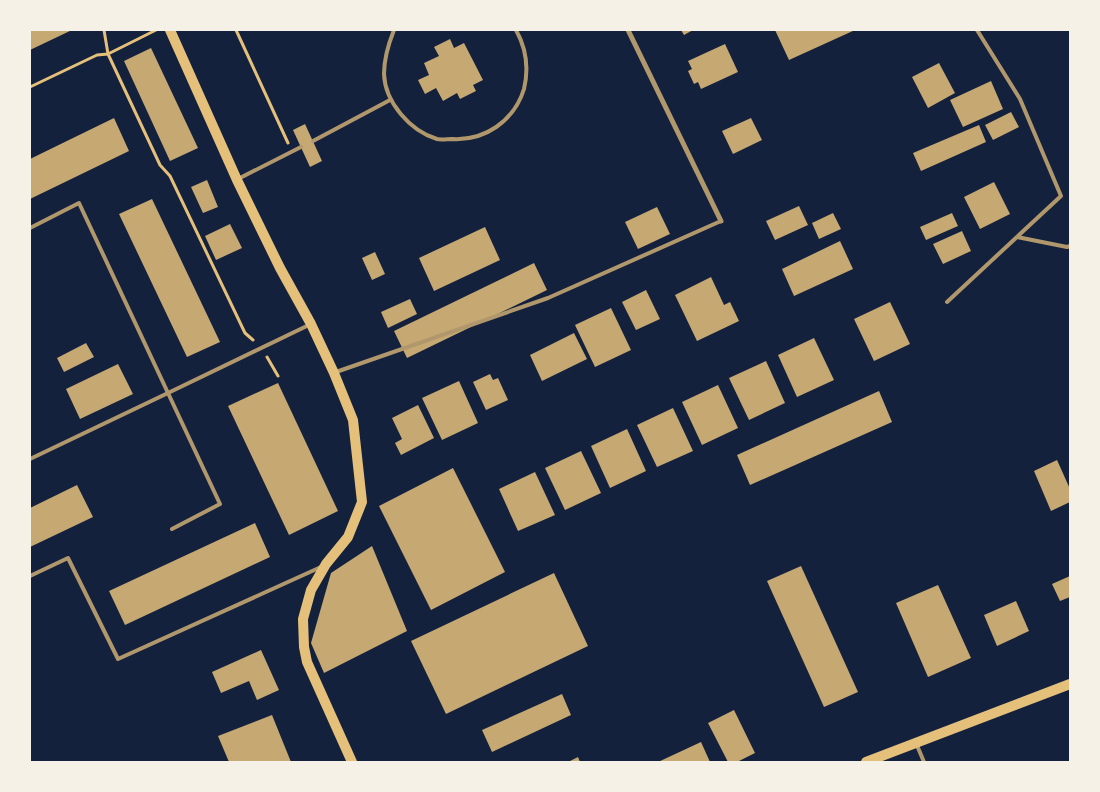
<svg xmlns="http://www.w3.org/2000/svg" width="1100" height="792" font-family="Georgia,serif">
	<rect width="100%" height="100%" fill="#14213d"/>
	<path fill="#c6a872" d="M 30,30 L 72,30 L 30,50 Z
		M 681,30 L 693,30 L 684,35 Z
		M 775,30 L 855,30 L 789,60 Z
		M 450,39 L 454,48 L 464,43 L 483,80 L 473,85 L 476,91 L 460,99 L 457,93 L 443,101 L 436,88 L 425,94 L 418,80 L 429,75 L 424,63 L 439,56 L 434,47 Z
		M 725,44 L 738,72 L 701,89 L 698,82 L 694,84 L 688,71 L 692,69 L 688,61 Z
		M 151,48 L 198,148 L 170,161 L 124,61 Z
		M 939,63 L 955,93 L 928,108 L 912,77 Z
		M 991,81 L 1003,109 L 963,127 L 950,100 Z
		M 1011,112 L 1019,127 L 993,140 L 985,125 Z
		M 114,118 L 129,151 L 30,199 L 30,159 Z
		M 751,118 L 762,140 L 733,154 L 722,131 Z
		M 305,124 L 322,161 L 310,167 L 293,130 Z
		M 979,125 L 986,142 L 921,171 L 913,153 Z
		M 207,180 L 218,207 L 203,213 L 191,187 Z
		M 994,182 L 1010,214 L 980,229 L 964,197 Z
		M 152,199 L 220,342 L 187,357 L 119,214 Z
		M 799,206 L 808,225 L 775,240 L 766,221 Z
		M 657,207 L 670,234 L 638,249 L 625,222 Z
		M 833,213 L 841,229 L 819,239 L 812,223 Z
		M 952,213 L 958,226 L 926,240 L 920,227 Z
		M 230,224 L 242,248 L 216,260 L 205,236 Z
		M 485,227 L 500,260 L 434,291 L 419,258 Z
		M 962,231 L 971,251 L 943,264 L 933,244 Z
		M 840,241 L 853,269 L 794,296 L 782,269 Z
		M 375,252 L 385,274 L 372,280 L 362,258 Z
		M 534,263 L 547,290 L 407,358 L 394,331 Z
		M 711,277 L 724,305 L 730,302 L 739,321 L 697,341 L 675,295 Z
		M 646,290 L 660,319 L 636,330 L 622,302 Z
		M 410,299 L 417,314 L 388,328 L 381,312 Z
		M 890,302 L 910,344 L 874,361 L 854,319 Z
		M 611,308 L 631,350 L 595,367 L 575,325 Z
		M 574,333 L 587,359 L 542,381 L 530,355 Z
		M 814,338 L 834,380 L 797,397 L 778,355 Z
		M 86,343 L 94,357 L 64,372 L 57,358 Z
		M 766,361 L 785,403 L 749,420 L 729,378 Z
		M 118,364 L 133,394 L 80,419 L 66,389 Z
		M 490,374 L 493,380 L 498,378 L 508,400 L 486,410 L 473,382 Z
		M 459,381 L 478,423 L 442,440 L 422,398 Z
		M 278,383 L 338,511 L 289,535 L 228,406 Z
		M 718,385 L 738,428 L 702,445 L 682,402 Z
		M 879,391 L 892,422 L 750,485 L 737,455 Z
		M 418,405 L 434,438 L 401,455 L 395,443 L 402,439 L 392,418 Z
		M 673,408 L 693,451 L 657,467 L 637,425 Z
		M 627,429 L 646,471 L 610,488 L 591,446 Z
		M 581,451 L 601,493 L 565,510 L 545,468 Z
		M 1057,460 L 1070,489 L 1070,502 L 1051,511 L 1034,471 Z
		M 453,468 L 505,572 L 431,610 L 379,506 Z
		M 535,472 L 555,515 L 518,531 L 499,489 Z
		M 77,485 L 93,517 L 30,547 L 30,508 Z
		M 255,523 L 270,557 L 125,625 L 109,591 Z
		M 372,546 L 407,631 L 324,673 L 311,643 L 331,573 Z
		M 801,566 L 858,692 L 824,707 L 767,581 Z
		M 554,573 L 588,646 L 446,714 L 411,641 Z
		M 1070,576 L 1070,597 L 1060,601 L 1052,584 Z
		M 938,585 L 971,658 L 928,677 L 896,603 Z
		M 1016,601 L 1029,631 L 997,646 L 984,615 Z
		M 261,650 L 279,690 L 257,700 L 249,681 L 221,693 L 212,672 Z
		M 562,694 L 571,715 L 492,752 L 482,730 Z
		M 734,710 L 755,753 L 737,762 L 728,762 L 708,723 Z
		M 272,715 L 291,762 L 229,762 L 218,736 Z
		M 701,742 L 710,762 L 658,762 Z
		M 578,757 L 580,762 L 568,762 Z"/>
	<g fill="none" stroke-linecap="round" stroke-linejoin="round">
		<path stroke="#e5c07b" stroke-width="3" d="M 104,30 L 108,54 L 160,165 L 170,176 L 245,333 L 253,340
			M 236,30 L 288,143
			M 30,87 L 97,55 L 108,54 L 156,30
			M 267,357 L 278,376"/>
		<path stroke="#b1986c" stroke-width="4" d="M 394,30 C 388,45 384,58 384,74 C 385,102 410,131 437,139 C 441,140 447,139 452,139 C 485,141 514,121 524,89 C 529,68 526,48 516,30
			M 313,141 L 390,100
			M 238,179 L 301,147
			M 30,228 L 79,203 L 168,393 L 311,324
			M 1017,237 L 1067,247 L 1070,246
			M 947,302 L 1061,196 L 1020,99 L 977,30
			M 336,372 L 548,298 L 721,221
			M 30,459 L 168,393 L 220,504 L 172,529
			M 30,576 L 68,558 L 118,659 L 321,567
			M 916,743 L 924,762"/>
		<path stroke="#b1986c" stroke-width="5" d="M 628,30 L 721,221"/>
		<path stroke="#e5c07b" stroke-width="10" d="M 170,30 L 237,180 L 280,268 L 311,324 L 334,373 L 353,420 L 362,502 L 348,537 L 326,564 L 311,590 L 303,619 L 304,647 L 307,662 L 352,762
			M 866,762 L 1070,684"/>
	</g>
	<rect width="1100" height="792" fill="none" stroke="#f6f1e7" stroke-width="62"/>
</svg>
